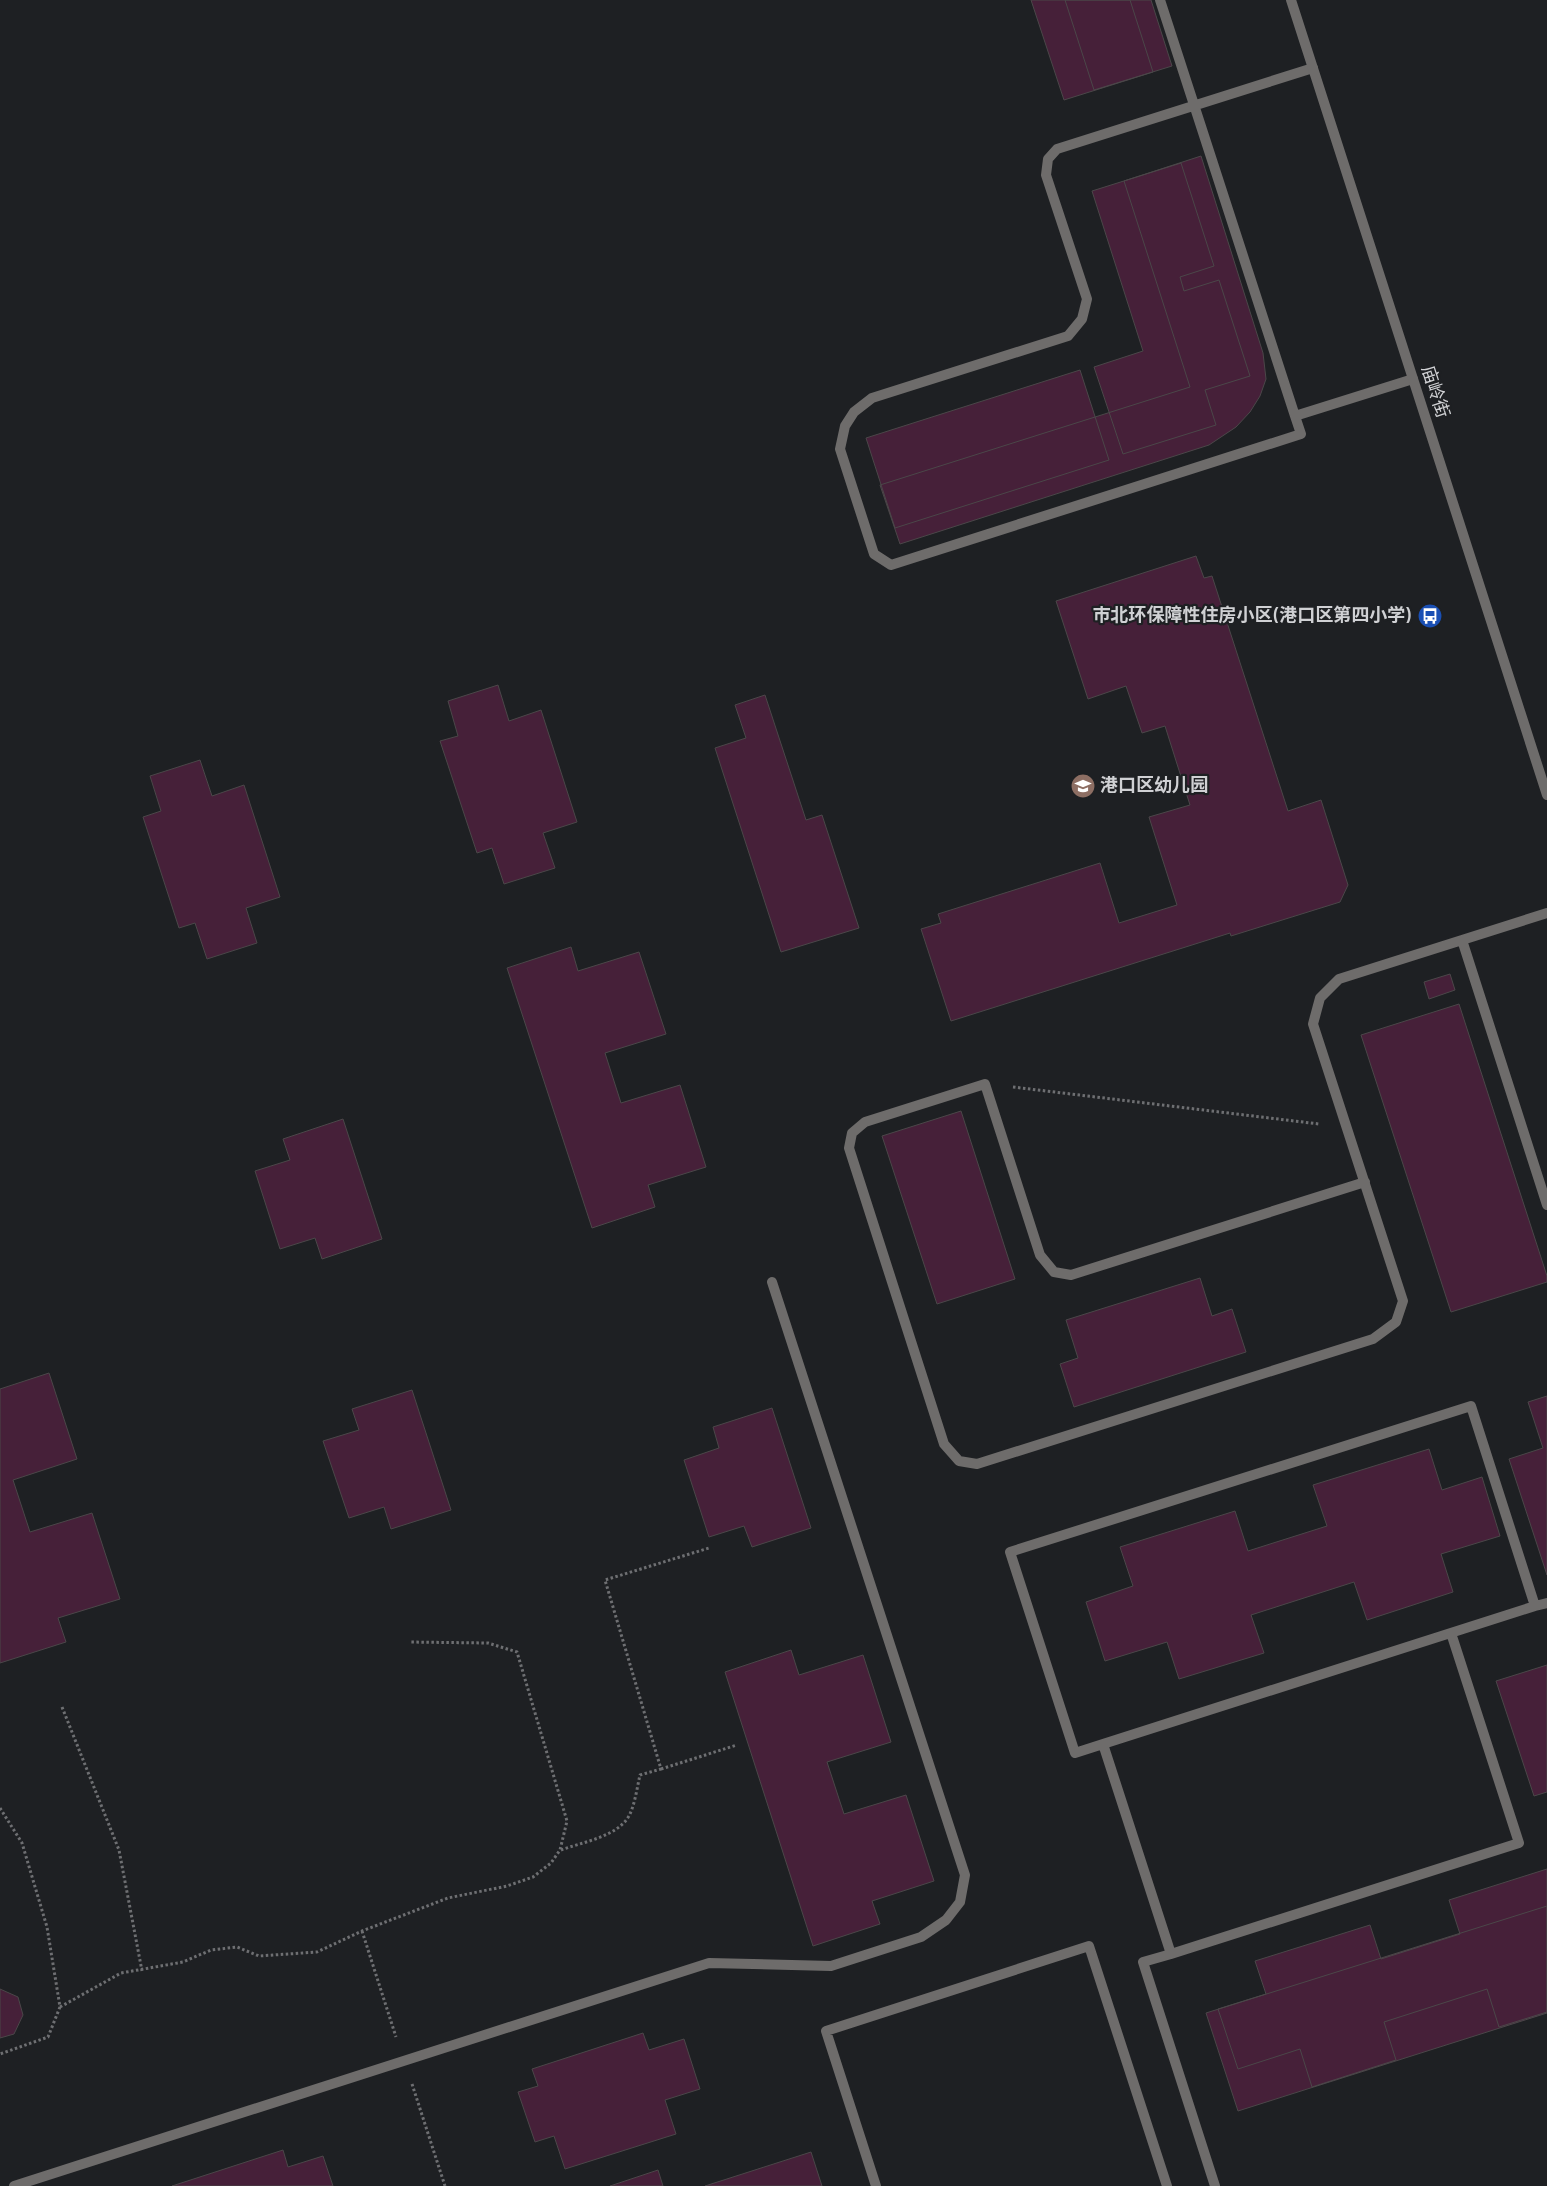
<svg xmlns="http://www.w3.org/2000/svg" width="1547" height="2186" font-family="Overpass,'Noto Sans SC',sans-serif">
	<rect width="100%" height="100%" fill="#1e2023"/>
	<path fill="#462039" stroke="#4b4749" d="M 1031,0 L 1130,0 L 1153,72 L 1064,100 Z
		M 1065,0 L 1151,0 L 1172,66 L 1094,90 Z
		M 1201,156 L 1263,353 L 1266,379 L 1260,396 L 1250,412 L 1236,427 L 1209,445 L 900,544 L 880,485 L 1190,387 L 1124,181 Z
		M 1181,163 L 1214,266 L 1180,277 L 1184,291 L 1219,280 L 1250,376 L 1205,390 L 1216,425 L 1123,454 L 1094,367 L 1143,351 L 1092,191 Z
		M 1080,370 L 1109,460 L 895,528 L 866,438 Z
		M 1196,556 L 1204,578 L 1212,576 L 1288,811 L 1321,800 L 1348,885 L 1340,902 L 1231,936 L 1230,933 L 951,1021 L 921,929 L 941,923 L 938,914 L 1100,863 L 1119,923 L 1177,905 L 1149,817 L 1190,805 L 1165,726 L 1142,733 L 1126,686 L 1088,699 L 1056,601 Z
		M 498,685 L 509,721 L 541,710 L 577,822 L 543,833 L 555,868 L 504,884 L 492,848 L 477,853 L 440,741 L 458,736 L 448,701 Z
		M 765,695 L 806,820 L 822,815 L 859,928 L 781,952 L 715,748 L 746,738 L 735,705 Z
		M 200,760 L 212,796 L 244,785 L 280,897 L 246,908 L 257,943 L 207,959 L 195,923 L 179,928 L 143,817 L 161,811 L 150,776 Z
		M 571,947 L 578,971 L 639,952 L 666,1034 L 605,1053 L 621,1103 L 680,1085 L 706,1167 L 648,1185 L 655,1207 L 592,1228 L 507,968 Z
		M 1450,974 L 1455,990 L 1429,999 L 1424,982 Z
		M 1459,1004 L 1547,1276 L 1547,1282 L 1451,1312 L 1361,1035 Z
		M 961,1111 L 1015,1279 L 937,1304 L 882,1136 Z
		M 343,1119 L 382,1239 L 322,1259 L 315,1238 L 280,1249 L 255,1171 L 290,1160 L 283,1139 Z
		M 1200,1278 L 1212,1316 L 1232,1309 L 1246,1352 L 1074,1407 L 1060,1364 L 1078,1358 L 1066,1320 Z
		M 49,1373 L 77,1459 L 13,1480 L 30,1532 L 92,1513 L 120,1599 L 58,1618 L 66,1642 L 0,1663 L 0,1389 Z
		M 412,1390 L 451,1510 L 391,1529 L 384,1507 L 349,1518 L 323,1441 L 359,1430 L 352,1409 Z
		M 1547,1396 L 1547,1575 L 1509,1459 L 1543,1448 L 1528,1402 Z
		M 772,1408 L 811,1528 L 752,1547 L 744,1526 L 709,1537 L 684,1460 L 719,1448 L 713,1427 Z
		M 1429,1449 L 1442,1490 L 1482,1477 L 1500,1536 L 1441,1554 L 1453,1592 L 1367,1620 L 1354,1582 L 1251,1615 L 1264,1653 L 1179,1679 L 1167,1642 L 1105,1661 L 1086,1602 L 1133,1586 L 1120,1547 L 1235,1511 L 1248,1551 L 1327,1526 L 1313,1485 Z
		M 791,1650 L 799,1675 L 863,1655 L 891,1742 L 827,1762 L 844,1814 L 906,1795 L 934,1881 L 872,1901 L 880,1924 L 813,1946 L 725,1672 Z
		M 1547,1665 L 1547,1792 L 1534,1796 L 1496,1681 Z
		M 1547,1869 L 1547,2012 L 1499,2027 L 1487,1989 L 1384,2022 L 1396,2060 L 1312,2087 L 1300,2049 L 1238,2069 L 1218,2009 L 1266,1994 L 1255,1961 L 1370,1925 L 1381,1959 L 1460,1934 L 1449,1900 Z
		M 1547,1906 L 1547,2013 L 1238,2111 L 1206,2013 Z
		M 0,1989 L 18,1997 L 23,2015 L 14,2034 L 0,2038 Z
		M 643,2033 L 649,2050 L 684,2039 L 700,2089 L 665,2100 L 676,2134 L 565,2169 L 554,2136 L 535,2142 L 518,2092 L 538,2086 L 532,2069 Z
		M 283,2150 L 288,2167 L 323,2156 L 333,2186 L 172,2186 Z
		M 811,2152 L 822,2186 L 705,2186 Z
		M 658,2170 L 663,2186 L 610,2186 Z"/>
	<g fill="none" stroke-linecap="round" stroke-linejoin="round">
		<path stroke="#6e6f72" stroke-width="3" stroke-dasharray="2.5 2.5" stroke-linecap="butt" d="M 1013,1087 L 1319,1124
			M 62,1707 L 119,1850 L 142,1971
			M 661,1769 L 737,1745
			M 0,1808 L 22,1843 L 47,1927 L 60,2007 L 48,2037 L 0,2054
			M 561,1850 C 582,1842 617,1837 629,1816 C 635,1804 637,1788 640,1775 L 661,1769 L 605,1580 L 709,1548
			M 362,1931 L 396,2037
			M 60,2007 L 121,1973 L 183,1962 L 211,1950 L 237,1947 L 259,1956 L 317,1952 L 362,1931 L 448,1898 L 507,1886 L 533,1877 L 551,1863 L 560,1850 L 567,1821 L 517,1652 L 488,1643 L 409,1642
			M 412,2084 L 445,2186"/>
		<path stroke="#6e6c6b" stroke-width="10" d="M 1160,0 L 1295,416 L 1413,379
			M 1295,416 L 1301,434 L 891,565 L 874,554 L 840,449 L 845,426 L 854,412 L 872,398 L 1068,336 L 1082,319 L 1087,299 L 1046,175 L 1048,159 L 1057,149 L 1313,68
			M 1462,940 L 1547,1205
			M 1365,1182 L 1071,1275 L 1054,1272 L 1040,1255 L 985,1084 L 865,1122 L 852,1133 L 849,1148 L 944,1444 L 959,1461 L 977,1464 L 1373,1339 L 1396,1322 L 1403,1301 L 1313,1024 L 1320,998 L 1339,979 L 1547,913
			M 1103,1744 L 1535,1606
			M 1171,1954 L 1519,1843 L 1451,1633
			M 14,2186 L 709,1963 L 831,1966 L 921,1937 L 946,1920 L 960,1902 L 965,1875 L 772,1282
			M 876,2186 L 826,2031 L 1089,1946 L 1167,2186
			M 1215,2186 L 1143,1962 L 1171,1954 L 1103,1744 L 1075,1753 L 1010,1552 L 1471,1406 L 1535,1606 L 1547,1603"/>
		<path stroke="#6e6c6b" stroke-width="10" d="M 1291,0 L 1547,795"/>
	</g>
	<defs>
		<symbol id="bus-disc" viewBox="-11 -11 22 22"><circle r="9.5" fill="#1a4fb4" stroke="#1e2023"/><path d="M-5-6H5V4H4V6H2V4H-2V6H-4V4H-5ZM-3.5-4V0h7V-4ZM-3.5 1.2v1.5H-2V1.2ZM2 1.2v1.5H3.5V1.2Z" fill="#fff"/></symbol>
		<symbol id="school-disc" viewBox="-11 -11 22 22"><circle r="9.5" fill="#8d6e63" stroke="#1e2023"/><path d="M0-5L7-2L0 1L-7-2ZM-4 1L0 2.5L4 1V4Q0 6-4 4Z" fill="#fff"/></symbol>
	</defs>
	<g fill-rule="evenodd">
		<use href="#bus-disc" x="1416" y="602" width="28" height="28"/>
		<use href="#school-disc" x="1069" y="772" width="28" height="28"/>
	</g>
	<g text-anchor="middle" dominant-baseline="central" stroke-width="4.5" stroke-linejoin="round" paint-order="stroke">
		<g font-size="18" fill="#d0d1d4" stroke="#1e2023">
			<text transform="translate(1434 392) rotate(72)">庙岭街</text>
		</g>
		<g font-size="18" font-weight="bold" fill="#d0d1d4" stroke="#1e2023" text-anchor="end">
			<text x="1412" y="616">巿北环保障性住房小区(港口区第四小学)</text>
			<text x="1100" y="786" text-anchor="start">港口区幼儿园</text>
		</g>
	</g>
</svg>
